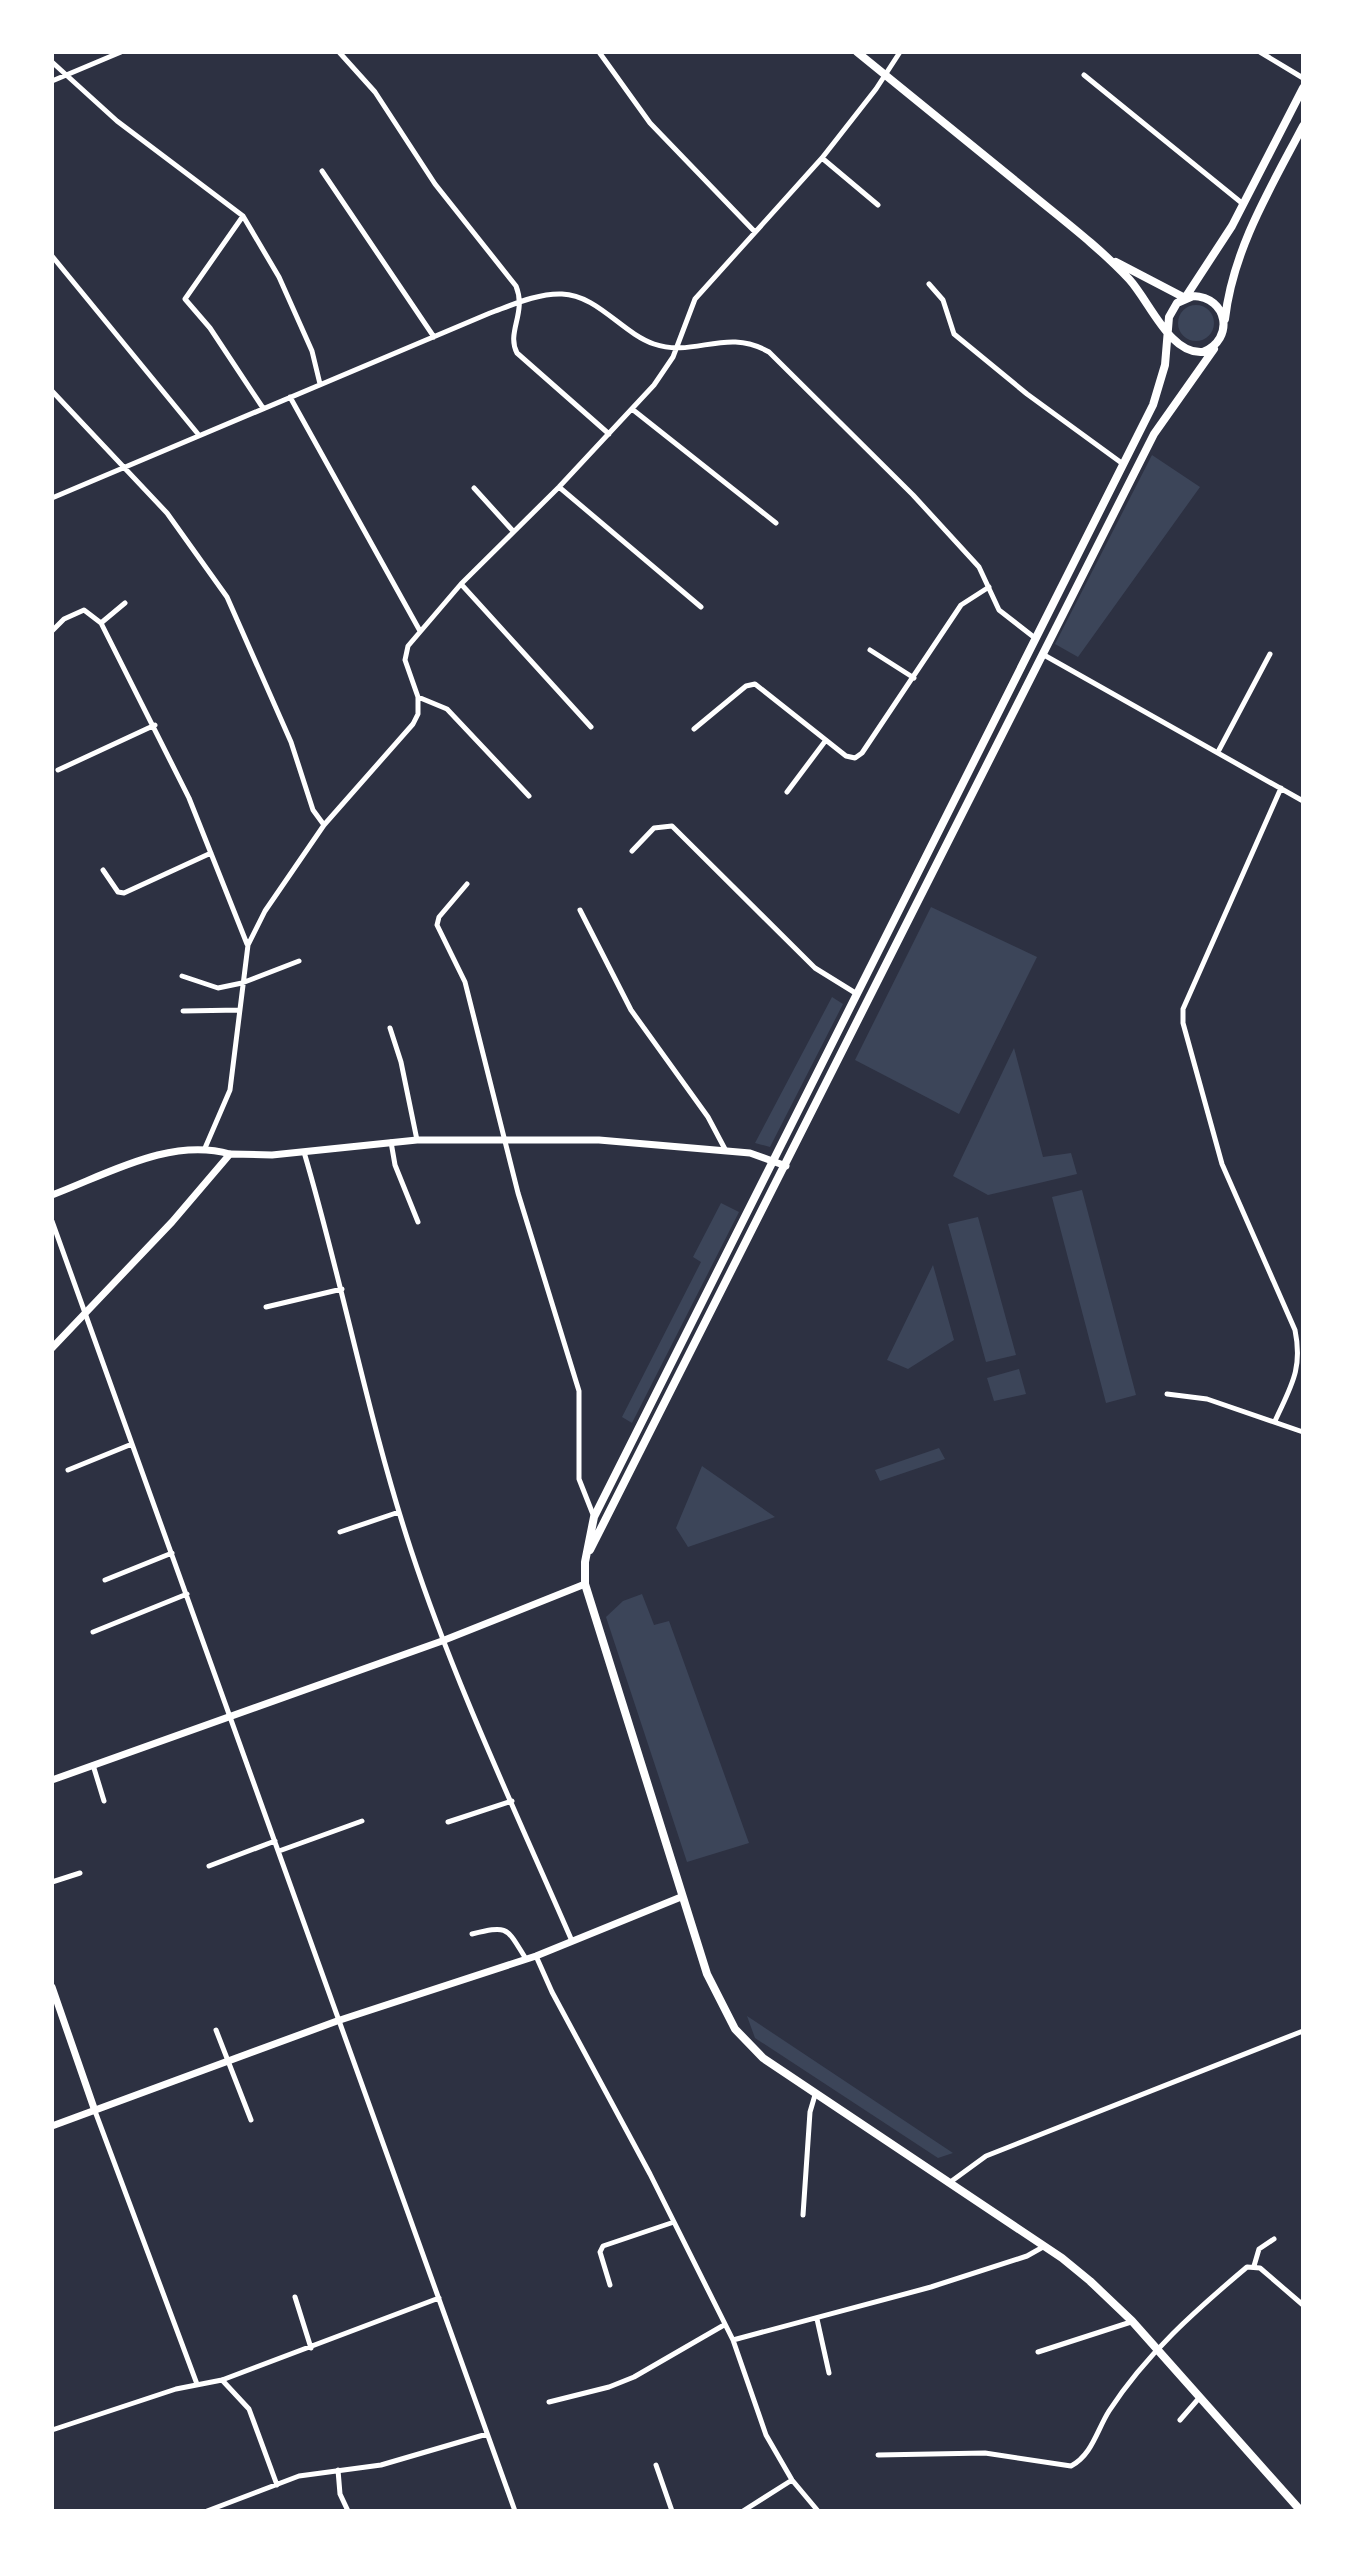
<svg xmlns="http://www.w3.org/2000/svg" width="1355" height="2563" font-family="'Open Sans',sans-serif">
	<rect width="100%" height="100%" fill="#2d3142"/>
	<path fill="#3c4559" d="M1178 323a18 18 0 1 1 36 0a18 18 0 1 1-36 0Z
		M 1152,455 L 1200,487 L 1078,657 L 1055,644 Z
		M 931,907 L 1037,957 L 959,1114 L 855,1060 Z
		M 832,997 L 843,1004 L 770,1147 L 755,1143 Z
		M 1014,1048 L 1043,1157 L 1071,1153 L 1077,1174 L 988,1195 L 953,1176 Z
		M 1082,1190 L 1136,1395 L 1106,1403 L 1052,1197 Z
		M 721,1203 L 739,1212 L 632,1423 L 622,1417 L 701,1262 L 693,1257 Z
		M 978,1217 L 1016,1355 L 986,1362 L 948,1224 Z
		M 933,1265 L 954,1340 L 908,1369 L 887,1360 Z
		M 1019,1369 L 1026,1394 L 994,1401 L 987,1378 Z
		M 939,1448 L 945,1459 L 880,1481 L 875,1470 Z
		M 702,1466 L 775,1517 L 688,1547 L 676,1528 Z
		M 642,1594 L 654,1625 L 669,1621 L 749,1843 L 687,1862 L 606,1617 L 623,1601 Z
		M 747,2016 L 953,2153 L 938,2158 L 755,2038 Z"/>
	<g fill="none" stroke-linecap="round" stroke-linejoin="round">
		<path stroke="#fff" stroke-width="5" d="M 339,52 L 375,92 L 435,184 L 516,286 C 527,313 506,332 517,353 L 609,434
			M 599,52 L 650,123 L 755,232
			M 1260,52 L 1303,78
			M 52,62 L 117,121 L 243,216 L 279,277 L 312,351 L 320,384
			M 1084,75 L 1243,204
			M 52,81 L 121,52
			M 822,158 L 878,205
			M 322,171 L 434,337
			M 243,216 L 185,299 L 210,328 L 263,408
			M 52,256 L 198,434
			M 929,284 L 943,300 L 954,334 L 1027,394 L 1123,464
			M 52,391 L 167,513 L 227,597 L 291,742 L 313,810 L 324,825
			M 290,397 L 420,631
			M 632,409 L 776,523
			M 559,487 L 701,607
			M 474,488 L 513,531
			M 52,498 L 490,313 C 512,305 538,293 562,294 C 597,295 622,333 654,344 C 695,358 726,327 769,352 L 913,495 L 979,567 L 999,610 L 1035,638
			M 461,584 L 591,727
			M 101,623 L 125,603
			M 52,631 L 64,619 L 84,610 L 101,623 L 189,798 L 247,944
			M 870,650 L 914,678
			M 1044,655 L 1303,801
			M 418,697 L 447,709 L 529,796
			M 694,729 L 746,686 L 755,684 L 846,756 L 855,758 L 862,753 L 961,605 L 989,587
			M 1219,750 L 1270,654
			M 58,770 L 155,725
			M 787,792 L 826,740
			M 632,851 L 654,828 L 672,826 L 815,968 L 857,994
			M 103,870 L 118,892 L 124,893 L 211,853
			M 467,884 L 439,917 L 437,925 L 465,982 L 518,1193 L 579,1391 L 579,1479 L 594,1517
			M 580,910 L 631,1010 L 708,1117 L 726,1151
			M 182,976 L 218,988 L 242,983 L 299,961
			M 183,1011 L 240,1010
			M 390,1028 L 401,1062 L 417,1140
			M 391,1142 L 395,1165 L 418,1222
			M 205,1148 L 230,1090 L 248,945 L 265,911 L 324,825 L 413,724 L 418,714 L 418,697 L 405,660 L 408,646 L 461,584 L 559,487 L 654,385 L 673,357 L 695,299 L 822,158 L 876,89 L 900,52
			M 304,1152 C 343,1284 368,1419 411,1550 C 455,1684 516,1812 572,1941
			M 52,1221 L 515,2511
			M 266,1307 L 342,1289
			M 1167,1394 L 1207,1399 L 1303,1432
			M 1275,1421 C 1291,1386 1303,1369 1295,1330 L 1222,1164 L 1183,1023 L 1183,1009 L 1281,788
			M 68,1470 L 132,1444
			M 340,1532 L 399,1512
			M 105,1580 L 172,1553
			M 93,1632 L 187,1594
			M 93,1765 L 104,1801
			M 448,1822 L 512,1801
			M 279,1851 L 362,1821
			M 209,1866 L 275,1841
			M 52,1882 L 80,1873
			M 472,1934 C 509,1925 506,1927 526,1959
			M 536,1956 L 552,1992 L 650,2174 L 733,2340 L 766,2435 L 792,2480 L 818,2511
			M 216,2030 L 251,2120
			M 95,2111 L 197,2384
			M 949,2183 L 986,2156 L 1303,2031
			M 803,2215 L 810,2112 L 815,2095
			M 1254,2266 L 1259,2249 L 1274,2239
			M 610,2285 L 600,2252 L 603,2246 L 674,2222
			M 295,2297 L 311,2348
			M 817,2319 L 829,2373
			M 733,2340 L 931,2287 L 1027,2256 L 1043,2247
			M 1038,2352 L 1131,2322
			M 222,2380 L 249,2409 L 277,2485
			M 549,2402 L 609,2387 L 634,2377 L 724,2325
			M 1180,2420 L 1200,2397
			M 52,2430 L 176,2389 L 222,2380 L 439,2298
			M 878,2455 L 985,2453 L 1071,2466 C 1092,2455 1097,2430 1109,2411 C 1146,2354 1196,2310 1247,2267 L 1260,2268 L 1303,2305
			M 656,2465 L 672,2511
			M 338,2470 L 340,2494 L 348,2511
			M 207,2511 L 299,2476 L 381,2465 L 487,2434
			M 743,2511 L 792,2480"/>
		<path stroke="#fff" stroke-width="7" d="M 52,1195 C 108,1174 170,1137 230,1154"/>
		<path stroke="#fff" stroke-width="7" d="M 52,1348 L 172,1222 L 230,1154 L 272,1155 L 417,1140 L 599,1140 L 750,1153 L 786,1166
			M 52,1780 L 442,1641 L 585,1584
			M 52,1987 L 95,2111
			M 52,2126 L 337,2021 L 536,1956 L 681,1897"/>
		<path stroke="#fff" stroke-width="8" d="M 857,52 C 913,97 968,142 1023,187 C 1059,217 1097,245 1129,279 C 1150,302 1170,355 1203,352 C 1235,339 1228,297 1193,296 L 1177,303 L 1169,317 L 1165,365 L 1153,405 L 594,1517 L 585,1562 L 585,1584 L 707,1974 L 735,2029 L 763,2058 L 1062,2258 L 1090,2281 L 1132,2321 L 1301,2511
			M 1116,262 L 1185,298 L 1232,226 L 1303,88
			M 1225,319 C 1233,249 1271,187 1303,126
			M 590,1550 L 1154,434 L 1214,349"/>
	</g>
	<rect width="1355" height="2563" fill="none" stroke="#ffffff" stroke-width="108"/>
</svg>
